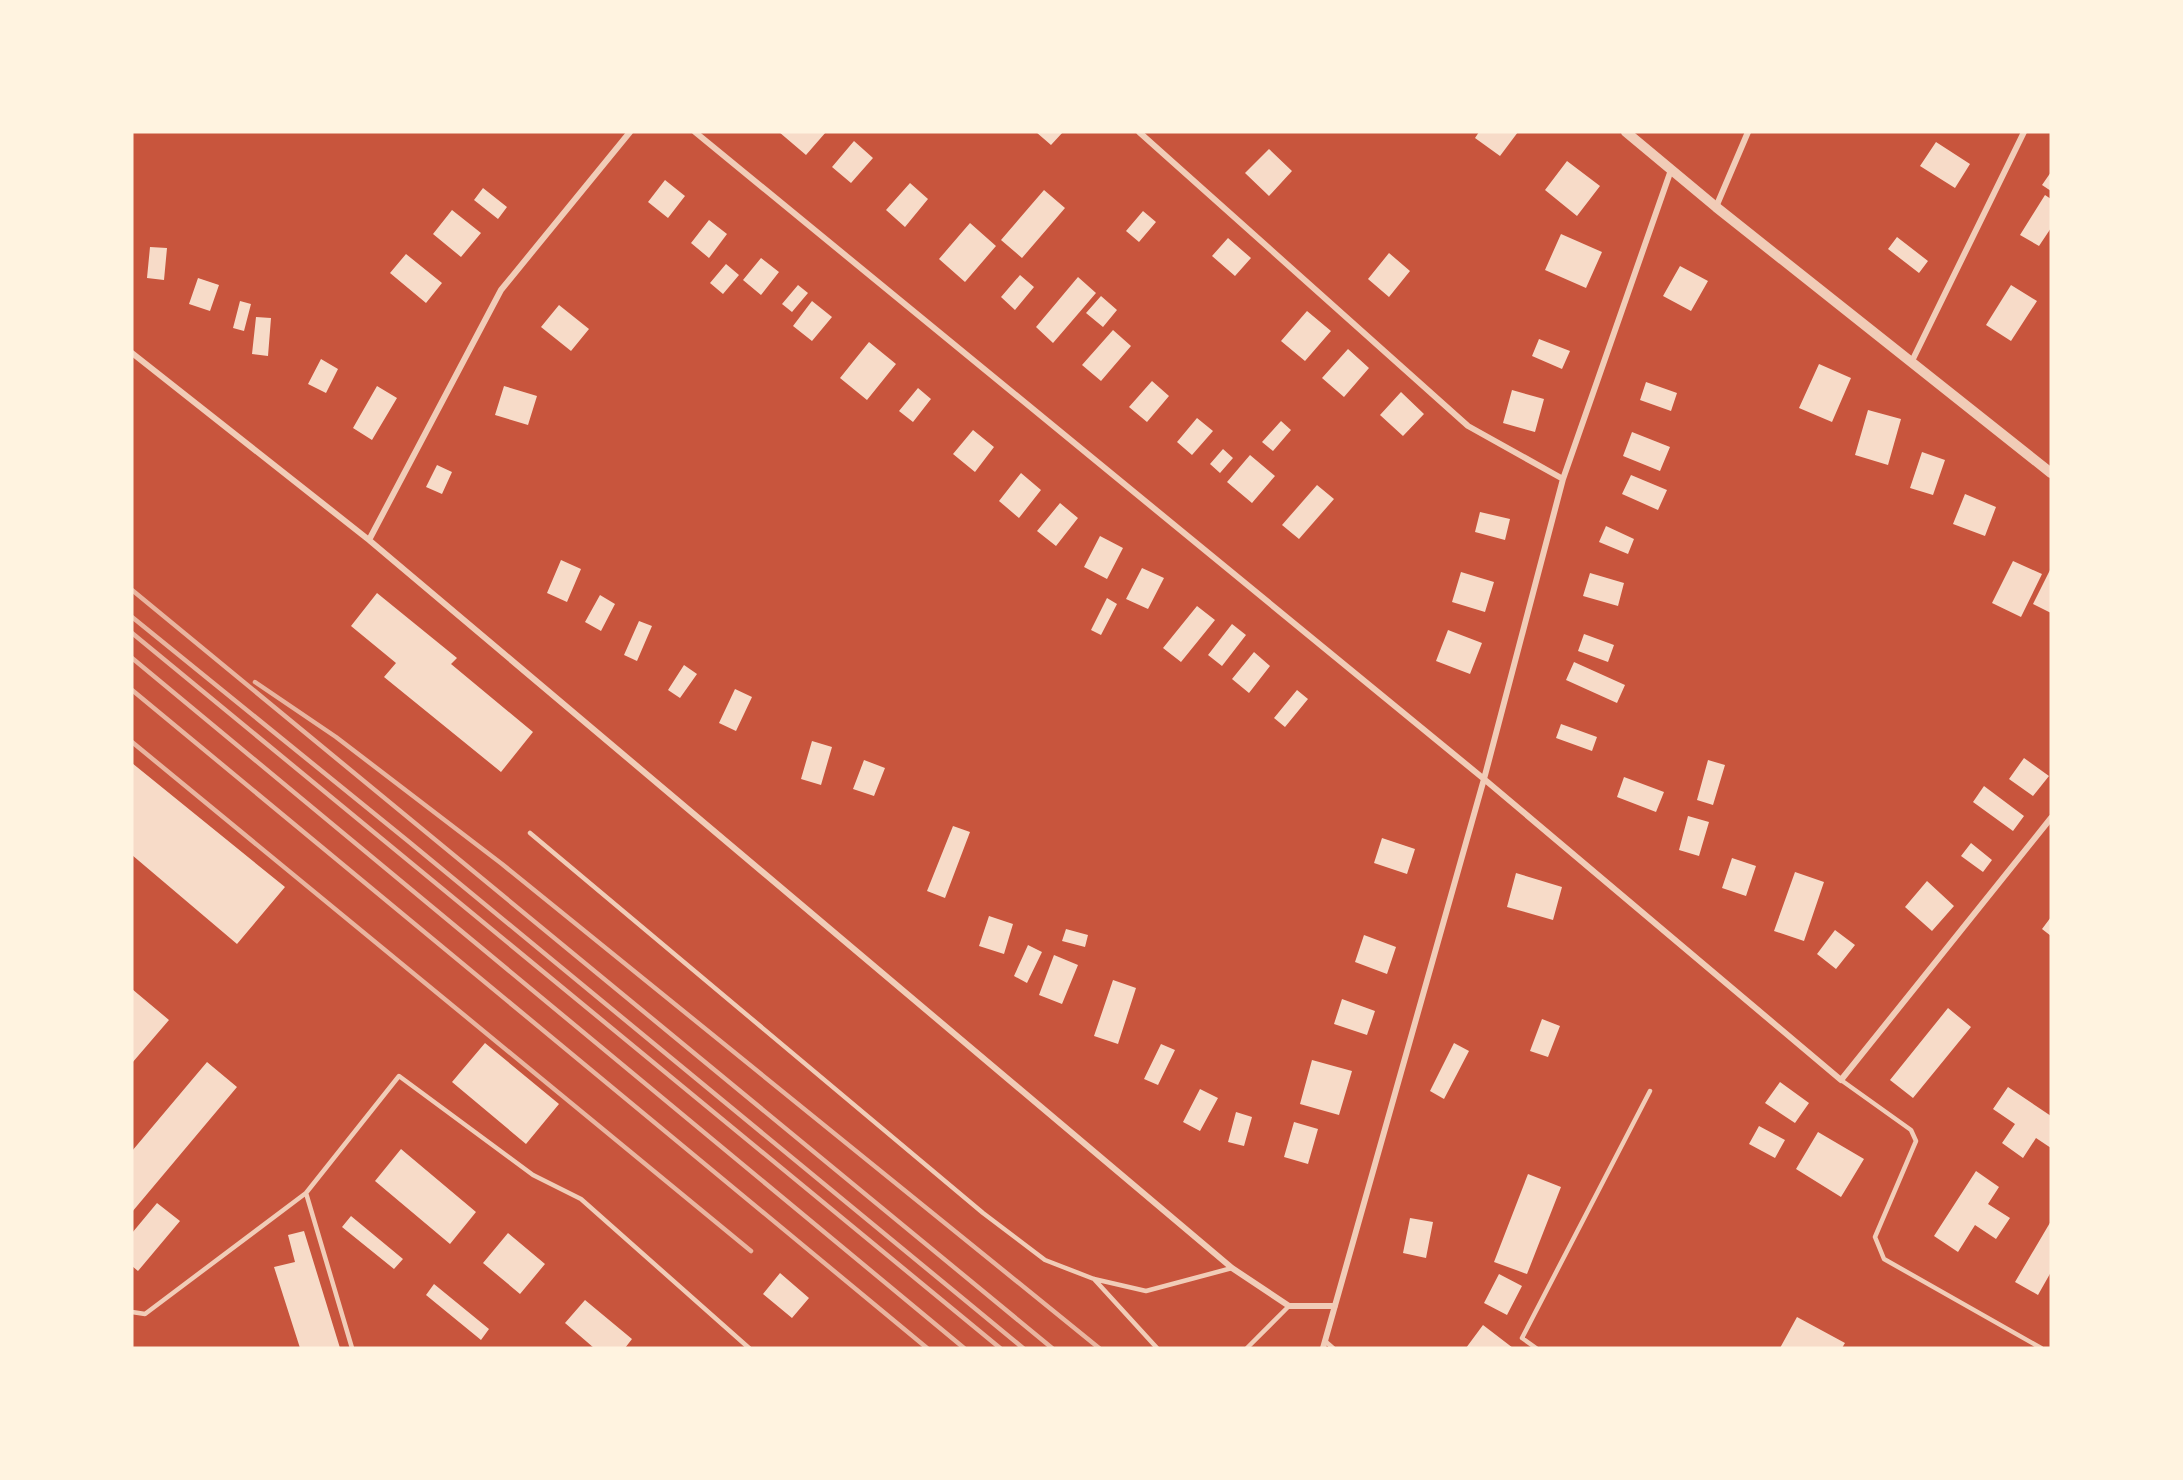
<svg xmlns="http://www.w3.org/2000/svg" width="2183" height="1480" font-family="Inter,sans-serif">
	<rect width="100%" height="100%" fill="#c8553d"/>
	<path fill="#f7dbc8" d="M 779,132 L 826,132 L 806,155 Z
		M 1036,132 L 1063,132 L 1051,145 Z
		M 1479,132 L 1518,132 L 1500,156 L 1475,138 Z
		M 854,141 L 873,158 L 851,183 L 832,167 Z
		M 1936,142 L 1970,164 L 1955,188 L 1920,166 Z
		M 1269,149 L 1292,171 L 1269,196 L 1245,173 Z
		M 1567,161 L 1600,186 L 1577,216 L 1545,190 Z
		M 2051,172 L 2051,191 L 2042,185 Z
		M 665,180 L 685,196 L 668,218 L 648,202 Z
		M 910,183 L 928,199 L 905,227 L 886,210 Z
		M 483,188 L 507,207 L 498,219 L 474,200 Z
		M 1044,190 L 1065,208 L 1022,258 L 1001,240 Z
		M 2045,195 L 2051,199 L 2051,228 L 2039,246 L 2020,235 Z
		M 452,210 L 481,233 L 461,257 L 433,234 Z
		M 1143,211 L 1156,222 L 1139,242 L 1126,231 Z
		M 709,220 L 727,234 L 709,258 L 691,243 Z
		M 970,223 L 996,246 L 965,282 L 939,259 Z
		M 1561,234 L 1602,252 L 1586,288 L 1545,270 Z
		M 1897,237 L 1928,261 L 1919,273 L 1888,249 Z
		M 1228,238 L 1251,258 L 1235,276 L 1212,256 Z
		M 150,247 L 167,248 L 164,280 L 147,278 Z
		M 1389,253 L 1410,271 L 1389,297 L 1368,279 Z
		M 406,254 L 442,283 L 426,303 L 390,273 Z
		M 761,258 L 779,272 L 761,295 L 743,280 Z
		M 726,264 L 739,275 L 723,294 L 710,283 Z
		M 1680,266 L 1708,281 L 1691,311 L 1663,296 Z
		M 1020,275 L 1034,287 L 1015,310 L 1001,297 Z
		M 1078,277 L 1096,293 L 1053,343 L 1036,327 Z
		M 198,278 L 219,285 L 210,311 L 189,304 Z
		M 798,285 L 808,293 L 792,312 L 782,304 Z
		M 2011,285 L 2037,301 L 2011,341 L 1986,325 Z
		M 1101,296 L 1117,310 L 1103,327 L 1086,313 Z
		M 240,301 L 251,304 L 244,331 L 233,328 Z
		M 812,301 L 832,317 L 812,341 L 793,326 Z
		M 559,305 L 589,329 L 571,351 L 541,327 Z
		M 1307,311 L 1331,331 L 1305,361 L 1281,341 Z
		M 256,317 L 271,318 L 268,356 L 252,354 Z
		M 1113,330 L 1131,346 L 1101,381 L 1082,365 Z
		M 1539,339 L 1570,351 L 1562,369 L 1532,356 Z
		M 869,342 L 896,364 L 867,400 L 840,378 Z
		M 1348,349 L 1369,368 L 1344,397 L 1322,378 Z
		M 321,359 L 338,369 L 326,393 L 308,384 Z
		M 1819,364 L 1851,378 L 1832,422 L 1799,408 Z
		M 1152,381 L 1169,396 L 1147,422 L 1129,407 Z
		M 1646,382 L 1677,393 L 1671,411 L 1640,400 Z
		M 377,386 L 397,398 L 372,440 L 353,428 Z
		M 504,386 L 537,396 L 528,425 L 495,415 Z
		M 918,388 L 931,399 L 913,422 L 899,411 Z
		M 1512,390 L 1544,399 L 1535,432 L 1503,423 Z
		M 1401,392 L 1424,414 L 1403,436 L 1380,415 Z
		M 1868,410 L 1901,419 L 1888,465 L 1855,455 Z
		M 1197,418 L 1213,431 L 1192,455 L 1177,442 Z
		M 1281,421 L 1291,430 L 1273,451 L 1262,442 Z
		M 973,430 L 994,447 L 975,472 L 953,454 Z
		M 1632,432 L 1670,447 L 1660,471 L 1623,456 Z
		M 1223,449 L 1233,458 L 1220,473 L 1210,464 Z
		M 1922,452 L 1945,460 L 1933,495 L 1910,488 Z
		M 1250,455 L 1275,476 L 1252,503 L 1227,482 Z
		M 437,465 L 452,472 L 442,494 L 426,487 Z
		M 1021,473 L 1041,490 L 1019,518 L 999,501 Z
		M 1631,475 L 1667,490 L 1658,510 L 1622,494 Z
		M 1317,485 L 1334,499 L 1299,539 L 1282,525 Z
		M 1965,494 L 1996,507 L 1985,536 L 1953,524 Z
		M 1060,503 L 1078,518 L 1056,546 L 1037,531 Z
		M 1480,512 L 1510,519 L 1505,540 L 1475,532 Z
		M 1606,526 L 1634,539 L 1628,554 L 1599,542 Z
		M 1100,536 L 1123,548 L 1107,579 L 1084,567 Z
		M 561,560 L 581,569 L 567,602 L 547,593 Z
		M 2013,561 L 2042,574 L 2021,617 L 1992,603 Z
		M 1142,568 L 1164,578 L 1148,609 L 1126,599 Z
		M 2051,568 L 2051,613 L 2033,604 Z
		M 1461,572 L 1494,582 L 1485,612 L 1452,602 Z
		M 1590,573 L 1624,583 L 1618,606 L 1583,596 Z
		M 377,593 L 457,658 L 451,664 L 533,732 L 501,772 L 384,677 L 396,663 L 351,626 Z
		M 600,595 L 615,604 L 601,631 L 585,622 Z
		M 1107,598 L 1117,604 L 1101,635 L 1091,630 Z
		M 1197,606 L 1215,620 L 1181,662 L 1163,648 Z
		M 639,621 L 652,626 L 637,661 L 624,655 Z
		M 1232,624 L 1246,635 L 1222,666 L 1208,655 Z
		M 1448,630 L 1482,643 L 1470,674 L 1436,661 Z
		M 1584,634 L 1614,645 L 1608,662 L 1578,651 Z
		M 1254,652 L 1270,666 L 1249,693 L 1232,679 Z
		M 1574,662 L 1625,685 L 1617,703 L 1566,680 Z
		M 684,665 L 697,674 L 680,698 L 668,690 Z
		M 735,689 L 752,697 L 736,731 L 719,723 Z
		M 1297,690 L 1308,699 L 1285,727 L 1274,718 Z
		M 1561,724 L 1597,737 L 1592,751 L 1556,738 Z
		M 812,741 L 832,747 L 821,785 L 801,779 Z
		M 2024,758 L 2049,776 L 2033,796 L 2009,779 Z
		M 864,760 L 885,768 L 874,796 L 853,789 Z
		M 1708,760 L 1725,765 L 1713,805 L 1697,800 Z
		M 132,763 L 285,887 L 237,944 L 132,855 Z
		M 1624,777 L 1664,792 L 1656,812 L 1617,797 Z
		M 1984,786 L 2024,816 L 2013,831 L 1973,802 Z
		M 1688,816 L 1709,822 L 1699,856 L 1679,850 Z
		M 953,826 L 970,832 L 945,898 L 927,891 Z
		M 1382,838 L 1415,849 L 1407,874 L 1374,863 Z
		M 1971,843 L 1992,860 L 1983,872 L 1961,856 Z
		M 1732,858 L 1756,866 L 1746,896 L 1722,888 Z
		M 1795,872 L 1824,882 L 1804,941 L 1774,931 Z
		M 1516,873 L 1562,887 L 1553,920 L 1507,907 Z
		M 1927,881 L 1954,906 L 1932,931 L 1905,907 Z
		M 989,916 L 1013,924 L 1004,954 L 979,946 Z
		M 2051,917 L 2051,936 L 2042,929 Z
		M 1066,929 L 1088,935 L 1085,947 L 1062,941 Z
		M 1835,930 L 1855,945 L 1836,969 L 1817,954 Z
		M 1364,935 L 1396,947 L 1387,974 L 1355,962 Z
		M 1028,945 L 1042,952 L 1027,983 L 1014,976 Z
		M 1054,955 L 1078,965 L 1062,1004 L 1039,995 Z
		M 1113,980 L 1136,988 L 1118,1044 L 1094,1036 Z
		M 132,989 L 169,1020 L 132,1063 Z
		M 1342,999 L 1375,1011 L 1367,1035 L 1334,1024 Z
		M 1948,1008 L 1971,1027 L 1913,1098 L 1890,1080 Z
		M 1542,1019 L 1560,1026 L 1548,1057 L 1530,1051 Z
		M 485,1043 L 559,1104 L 526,1144 L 452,1082 Z
		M 1454,1043 L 1469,1051 L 1444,1099 L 1430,1091 Z
		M 1161,1044 L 1175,1050 L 1158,1085 L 1144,1079 Z
		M 1312,1060 L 1352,1071 L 1339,1115 L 1300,1104 Z
		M 207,1062 L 237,1087 L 132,1212 L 132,1151 Z
		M 1780,1082 L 1809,1103 L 1795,1123 L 1765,1103 Z
		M 2008,1087 L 2051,1116 L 2051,1148 L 2036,1138 L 2023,1158 L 2002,1143 L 2015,1124 L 1993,1109 Z
		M 1200,1089 L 1218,1098 L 1200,1131 L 1183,1122 Z
		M 1236,1112 L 1252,1117 L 1244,1146 L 1228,1142 Z
		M 1294,1122 L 1318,1129 L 1308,1164 L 1284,1157 Z
		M 1759,1126 L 1785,1140 L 1775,1158 L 1749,1144 Z
		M 1818,1132 L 1864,1159 L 1841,1197 L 1796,1169 Z
		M 401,1149 L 476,1212 L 450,1244 L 375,1181 Z
		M 1976,1171 L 1999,1187 L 1988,1204 L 2010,1218 L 1996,1239 L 1975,1225 L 1958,1252 L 1934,1236 Z
		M 1528,1174 L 1561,1187 L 1527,1274 L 1494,1262 Z
		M 157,1203 L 180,1221 L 138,1271 L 132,1266 L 132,1233 Z
		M 351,1216 L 403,1259 L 394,1269 L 342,1227 Z
		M 1410,1218 L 1433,1222 L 1426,1258 L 1403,1253 Z
		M 2051,1221 L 2051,1272 L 2038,1295 L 2015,1282 Z
		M 304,1231 L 340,1348 L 300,1348 L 274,1267 L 295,1262 L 288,1235 Z
		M 508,1233 L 545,1264 L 520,1294 L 483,1263 Z
		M 780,1273 L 809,1298 L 792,1318 L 763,1294 Z
		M 1499,1274 L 1522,1286 L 1507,1315 L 1484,1303 Z
		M 434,1284 L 489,1329 L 481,1340 L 426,1295 Z
		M 585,1300 L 632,1339 L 625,1348 L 594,1348 L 565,1323 Z
		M 1797,1317 L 1845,1343 L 1842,1348 L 1780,1348 Z
		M 1483,1325 L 1513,1348 L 1466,1348 Z"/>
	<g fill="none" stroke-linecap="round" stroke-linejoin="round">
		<path stroke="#f1ccb7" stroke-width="4.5" d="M 530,833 L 983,1213 L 1045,1260 L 1094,1279 L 1146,1291 L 1232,1268
			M 1841,1080 L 1911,1130 L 1916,1141 L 1875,1237 L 1884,1259 L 2041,1348
			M 1094,1279 L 1157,1348
			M 132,1312 L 145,1314 L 306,1193
			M 1325,1341 L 1333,1348
			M 352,1348 L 306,1193 L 399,1076 L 533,1175 L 581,1199 L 749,1348
			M 1247,1348 L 1289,1306
			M 1536,1348 L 1522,1338 L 1650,1091"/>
		<path stroke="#f1ccb7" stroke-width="6" d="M 695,132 L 1484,779 L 1841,1080 L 2051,818
			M 1139,132 L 1468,426 L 1563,479
			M 1716,207 L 1748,132
			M 132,353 L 369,540 L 1232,1268 L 1289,1306 L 1335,1306
			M 1912,361 L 2024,132
			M 369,540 L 501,290 L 630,132
			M 1323,1348 L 1484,779 L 1563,479 L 1671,170"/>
		<path stroke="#f1ccb7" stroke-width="10" d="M 1626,132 L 1716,207 L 2051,473"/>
		<path stroke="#e9b49f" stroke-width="4.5" d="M 132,590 L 1052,1348
			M 132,617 L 408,841 L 1023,1348
			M 132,633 L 1000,1348
			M 132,658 L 964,1348
			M 255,682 L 336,737 L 502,864 L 1099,1348
			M 132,690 L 927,1348
			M 132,742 L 751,1251"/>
	</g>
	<rect width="2183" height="1480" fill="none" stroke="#fff3e0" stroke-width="267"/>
</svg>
